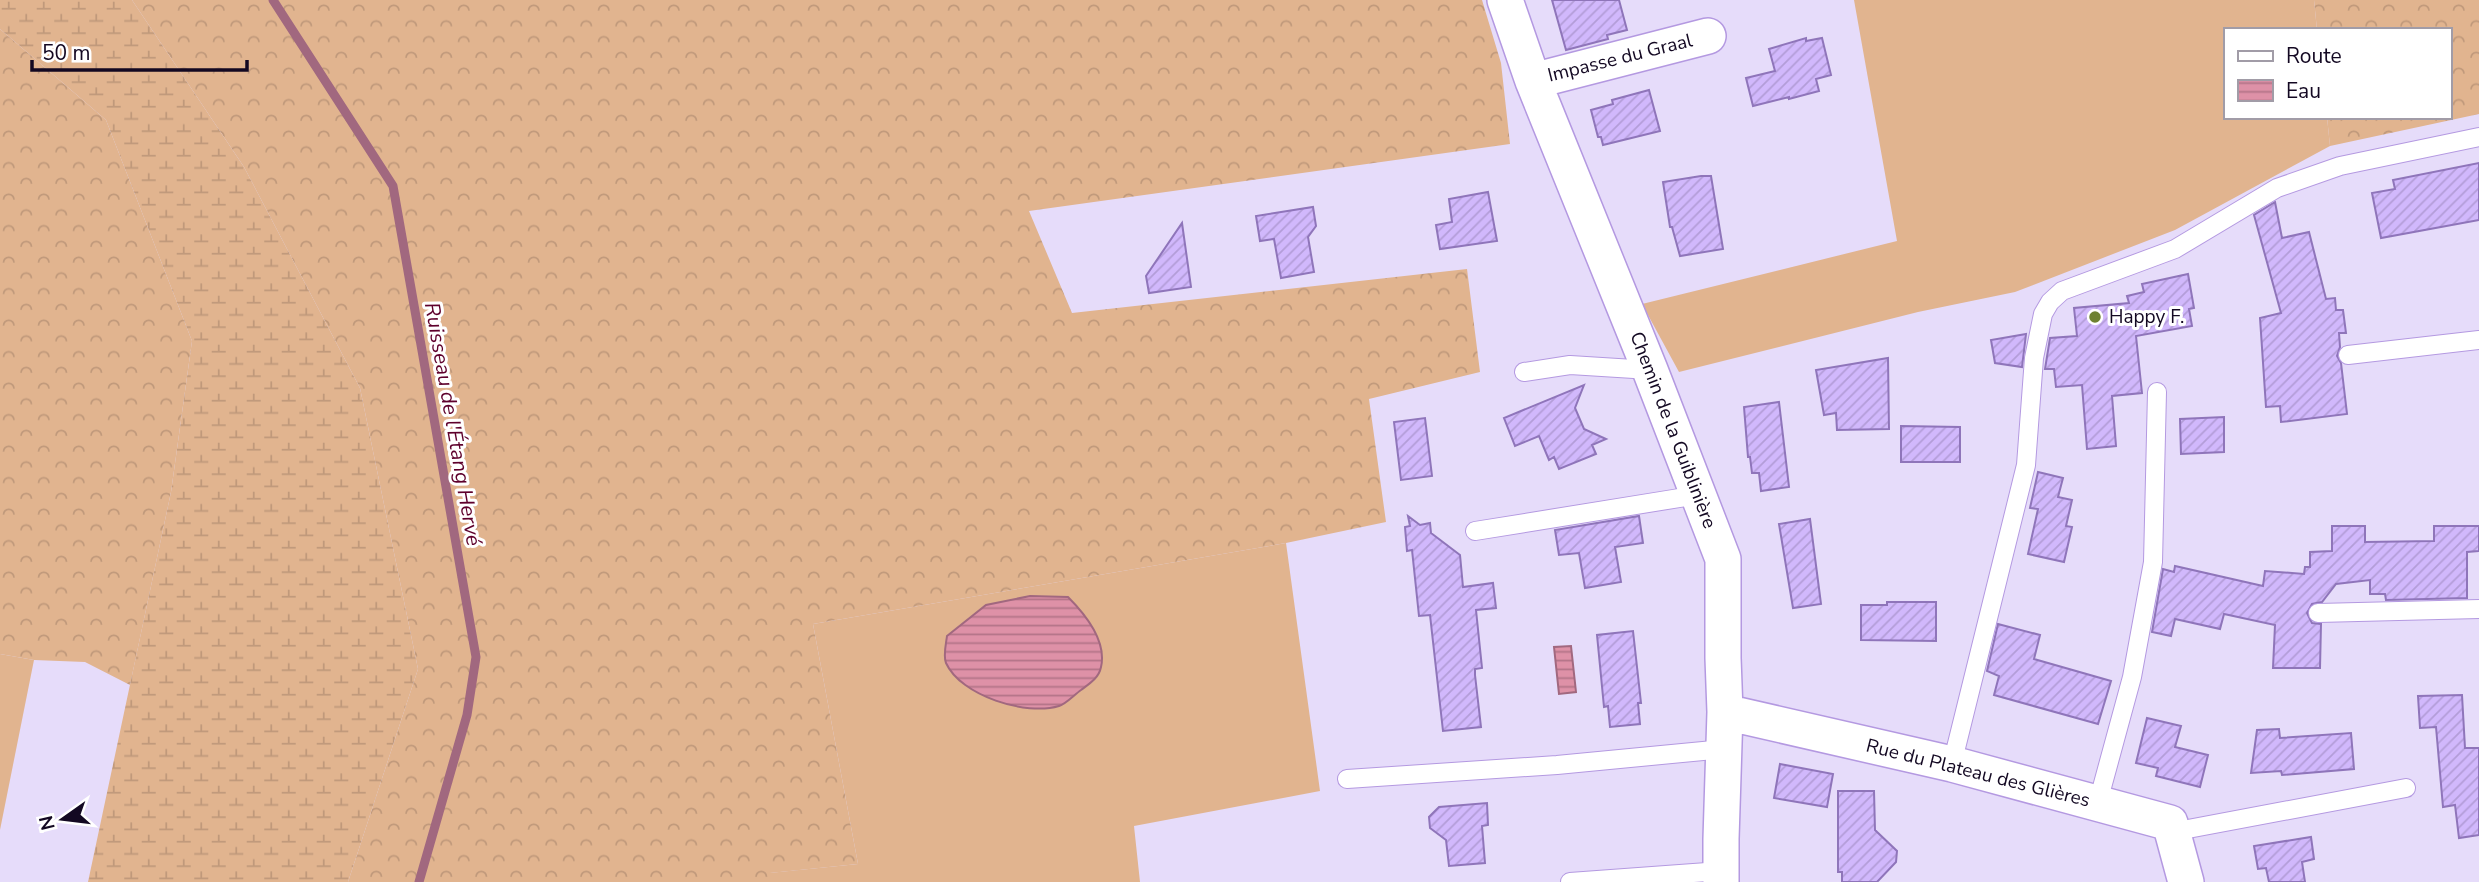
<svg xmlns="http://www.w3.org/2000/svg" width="2479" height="882" font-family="'Nunito Sans',sans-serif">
	<defs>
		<pattern id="forest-crowns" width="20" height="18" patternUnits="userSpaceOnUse" patternTransform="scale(1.75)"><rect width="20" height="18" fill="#e1b48f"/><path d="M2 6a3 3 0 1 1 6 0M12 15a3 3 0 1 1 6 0" fill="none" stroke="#c0997b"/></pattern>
		<pattern id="wetland-marsh" width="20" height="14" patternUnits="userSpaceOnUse" patternTransform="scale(1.75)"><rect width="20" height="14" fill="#e1b48f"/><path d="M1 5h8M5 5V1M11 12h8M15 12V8" fill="none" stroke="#c0997b"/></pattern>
		<pattern id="water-rules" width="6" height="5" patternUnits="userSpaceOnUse" patternTransform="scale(1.75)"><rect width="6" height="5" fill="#de91a7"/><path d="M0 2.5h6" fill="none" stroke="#b37488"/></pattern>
		<pattern id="building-hatch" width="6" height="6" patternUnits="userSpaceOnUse" patternTransform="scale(1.75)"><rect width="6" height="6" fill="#d1b8fc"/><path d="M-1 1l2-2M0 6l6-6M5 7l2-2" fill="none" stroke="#b39dd8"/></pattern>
	</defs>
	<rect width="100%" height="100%" fill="#e6dcfa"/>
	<path fill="#e1b48f" d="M 1854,0 L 2314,0 L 2317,30 L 2225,30 L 2225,117 L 2327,117 L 2330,146 L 2175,230 L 2015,292 L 1918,312 L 1679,372 L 1642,304 L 1897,241 Z
		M 1286,543 L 1320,791 L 1134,826 L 1140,882 L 769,882 L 769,873 L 858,864 L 813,624 Z
		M 0,654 L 34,660 L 0,830 Z"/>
	<path fill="url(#forest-crowns)" d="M 132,0 L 1482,0 L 1501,63 L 1510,144 L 1029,211 L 1072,313 L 1467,269 L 1480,372 L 1369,399 L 1386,522 L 1286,543 L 813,624 L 858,864 L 770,873 L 769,882 L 348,882 L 418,669 L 360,388 L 244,167 Z
		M 2314,0 L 2479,0 L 2479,114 L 2330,146 L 2327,117 L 2449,117 L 2449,30 L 2317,30 Z
		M 0,29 L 106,120 L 192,341 L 171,492 L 130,685 L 85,662 L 34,660 L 0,654 Z"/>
	<path fill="url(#wetland-marsh)" d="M 0,0 L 132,0 L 244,167 L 360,388 L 418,669 L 348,882 L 88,882 L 171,492 L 192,341 L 106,120 L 0,29 Z"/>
	<path fill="url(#water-rules)" stroke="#a1687f" stroke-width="2" d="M 1030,596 L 1068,597 C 1084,613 1107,641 1101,667 C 1099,678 1089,684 1081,690 C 1074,695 1066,704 1059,706 C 1026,716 961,696 946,663 C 943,656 946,644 947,636 L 986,605 Z
		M 1571,646 L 1576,692 L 1559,694 L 1554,647 Z"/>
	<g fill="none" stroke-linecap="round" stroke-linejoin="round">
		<path stroke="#a1687f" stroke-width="9" d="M 273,0 L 393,186 L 476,657 L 467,715 L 419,882"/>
	</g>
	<path fill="url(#building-hatch)" stroke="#8f75ba" stroke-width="2" d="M 1552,0 L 1619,0 L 1627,30 L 1607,35 L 1608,39 L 1566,50 Z
		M 1806,38 L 1806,41 L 1822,38 L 1831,75 L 1816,79 L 1819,91 L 1789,99 L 1789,97 L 1753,106 L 1746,78 L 1775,71 L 1769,49 Z
		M 1649,90 L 1660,131 L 1603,145 L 1601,137 L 1598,137 L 1591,110 L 1613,104 L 1612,100 Z
		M 2479,163 L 2479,220 L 2381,238 L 2372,193 L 2395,189 L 2393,180 Z
		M 1701,176 L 1711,176 L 1723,249 L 1680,256 L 1672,227 L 1670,227 L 1663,182 Z
		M 1488,192 L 1497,241 L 1440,249 L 1436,225 L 1452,222 L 1449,199 Z
		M 2275,202 L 2282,238 L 2309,232 L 2326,299 L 2335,298 L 2336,310 L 2343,310 L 2346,333 L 2339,333 L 2340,347 L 2337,356 L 2341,363 L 2347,414 L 2281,422 L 2280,406 L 2266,407 L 2260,318 L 2281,313 L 2254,215 Z
		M 1313,207 L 1316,226 L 1308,237 L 1314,272 L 1281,278 L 1274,239 L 1260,241 L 1256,216 Z
		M 1182,223 L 1191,287 L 1149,293 L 1146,276 Z
		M 2188,274 L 2194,308 L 2189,309 L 2192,326 L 2136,336 L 2142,393 L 2112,396 L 2116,446 L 2087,449 L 2082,385 L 2056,387 L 2054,369 L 2045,369 L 2050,338 L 2077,336 L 2074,308 L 2129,303 L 2127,296 L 2144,292 L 2142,284 Z
		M 2026,334 L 2022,367 L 1995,363 L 1991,340 Z
		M 1888,358 L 1889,429 L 1837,430 L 1836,413 L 1824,415 L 1816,370 Z
		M 1584,385 L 1575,408 L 1584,429 L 1606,439 L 1592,445 L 1596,454 L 1559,469 L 1554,457 L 1549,460 L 1539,436 L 1515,446 L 1504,418 Z
		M 1779,402 L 1789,487 L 1761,491 L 1759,473 L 1752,473 L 1750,457 L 1748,457 L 1744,407 Z
		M 2224,417 L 2224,452 L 2181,454 L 2180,419 Z
		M 1425,418 L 1432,476 L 1401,480 L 1394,422 Z
		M 1901,426 L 1960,427 L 1960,462 L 1901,462 Z
		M 2038,472 L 2063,478 L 2058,497 L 2072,500 L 2066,526 L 2072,527 L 2064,562 L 2028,554 L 2038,509 L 2030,508 Z
		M 1408,516 L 1420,525 L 1430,523 L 1431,533 L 1460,555 L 1463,587 L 1493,583 L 1496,608 L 1476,610 L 1482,668 L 1475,669 L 1475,675 L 1481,727 L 1443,731 L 1430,615 L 1419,616 L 1412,550 L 1407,551 L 1405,527 L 1410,526 Z
		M 1639,516 L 1643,543 L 1615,547 L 1621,582 L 1585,588 L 1579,553 L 1559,555 L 1555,530 Z
		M 1810,519 L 1821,604 L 1793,608 L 1779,524 Z
		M 2332,526 L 2365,526 L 2365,542 L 2434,541 L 2434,526 L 2479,526 L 2479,551 L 2467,552 L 2467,598 L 2386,600 L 2385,594 L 2370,594 L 2370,580 L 2336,584 L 2322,602 L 2312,604 L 2307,613 L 2312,623 L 2321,624 L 2320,668 L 2273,668 L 2275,625 L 2224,614 L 2220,629 L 2175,619 L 2171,636 L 2152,632 L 2163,569 L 2174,572 L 2175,566 L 2263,586 L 2265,571 L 2304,574 L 2305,567 L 2310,567 L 2310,552 L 2332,551 Z
		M 1887,602 L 1936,602 L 1936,641 L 1861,640 L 1861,605 L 1887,605 Z
		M 1998,624 L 2040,635 L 2034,659 L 2111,681 L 2098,724 L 1994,695 L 1999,676 L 1987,671 Z
		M 1633,631 L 1641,703 L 1638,703 L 1640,724 L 1610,727 L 1608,706 L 1604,707 L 1597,635 Z
		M 2462,695 L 2465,748 L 2479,748 L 2479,835 L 2459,838 L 2455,805 L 2443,807 L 2436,727 L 2420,728 L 2418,696 Z
		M 2147,718 L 2181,726 L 2175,747 L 2208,755 L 2200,787 L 2156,776 L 2158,768 L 2136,763 Z
		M 2279,729 L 2280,738 L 2351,733 L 2354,769 L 2282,775 L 2281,771 L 2251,773 L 2257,730 Z
		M 1780,764 L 1833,774 L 1827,807 L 1774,798 Z
		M 1838,791 L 1874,791 L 1875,830 L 1897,851 L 1896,862 L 1877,882 L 1842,882 L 1842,872 L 1838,872 Z
		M 1487,803 L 1488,825 L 1482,826 L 1485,863 L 1449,866 L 1446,840 L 1430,828 L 1429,817 L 1439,807 Z
		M 2311,837 L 2314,859 L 2302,862 L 2305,882 L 2269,882 L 2266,868 L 2258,869 L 2254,846 Z"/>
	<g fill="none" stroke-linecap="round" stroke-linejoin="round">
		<defs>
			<path id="service" d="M 2348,355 L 2479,340
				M 1524,372 L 1570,365 L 1650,370
				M 1475,531 L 1698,495
				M 2318,613 L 2479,609
				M 1952,764 L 2026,465 L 2034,358 L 2043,314 L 2050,302 L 2062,291 L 2175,249 L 2277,188 L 2340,166 L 2479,137
				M 1347,779 L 1557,765 L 1724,749
				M 2098,802 L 2132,677 L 2153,562 L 2157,392
				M 2172,832 L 2406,788
				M 1570,882 L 1721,871"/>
			<path id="minor" d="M 1505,0 L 1533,81 L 1650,370 L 1723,559 L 1723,658 L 1725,712 L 1721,839 L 1721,882
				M 1533,81 L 1708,36
				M 1725,712 L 1952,764 L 2170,823 L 2186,882"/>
		</defs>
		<use href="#service" stroke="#b499e1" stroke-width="20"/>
		<use href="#minor" stroke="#b499e1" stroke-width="38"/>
		<use href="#service" stroke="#fff" stroke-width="18"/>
		<use href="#minor" stroke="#fff" stroke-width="35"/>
	</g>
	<circle fill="#6e8131" stroke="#fff" stroke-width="2.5" cx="2095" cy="317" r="7"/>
	<g text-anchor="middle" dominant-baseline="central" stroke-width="6" stroke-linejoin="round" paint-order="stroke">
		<g font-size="19" fill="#130822" stroke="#fff">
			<text transform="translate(1620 58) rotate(-14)">Impasse du Graal</text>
			<text transform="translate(1673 430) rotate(69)">Chemin de la Guiblinière</text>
			<text transform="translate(1978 773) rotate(14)">Rue du Plateau des Glières</text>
		</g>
		<g font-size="19" fill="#130822" stroke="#fff" text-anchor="start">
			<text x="2109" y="317">Happy F.</text>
		</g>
		<g font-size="21" font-style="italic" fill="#5e002c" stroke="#fff">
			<text transform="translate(453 424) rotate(80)">Ruisseau de l'Étang Hervé</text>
		</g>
	</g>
	<rect x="2224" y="28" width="228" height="91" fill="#ffffff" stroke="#a19ca7" stroke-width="2"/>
	<rect x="2238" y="51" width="35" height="10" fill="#ffffff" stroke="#a19ca7" stroke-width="2"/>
	<text x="2286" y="63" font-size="21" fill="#130822">Route</text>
	<rect x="2238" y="80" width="35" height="21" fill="url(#water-rules)" stroke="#a19ca7" stroke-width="2"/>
	<text x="2286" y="98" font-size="21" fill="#130822">Eau</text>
	<g transform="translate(63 819) rotate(256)" stroke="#ffffff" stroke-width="5" paint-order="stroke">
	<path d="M0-5L12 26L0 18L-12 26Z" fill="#130822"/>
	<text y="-10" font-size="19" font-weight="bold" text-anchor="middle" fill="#130822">N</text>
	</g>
	<path d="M32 60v10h215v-10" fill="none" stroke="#130822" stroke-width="3.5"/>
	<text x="42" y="60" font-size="21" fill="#130822" stroke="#ffffff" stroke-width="5" paint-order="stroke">50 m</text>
</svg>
